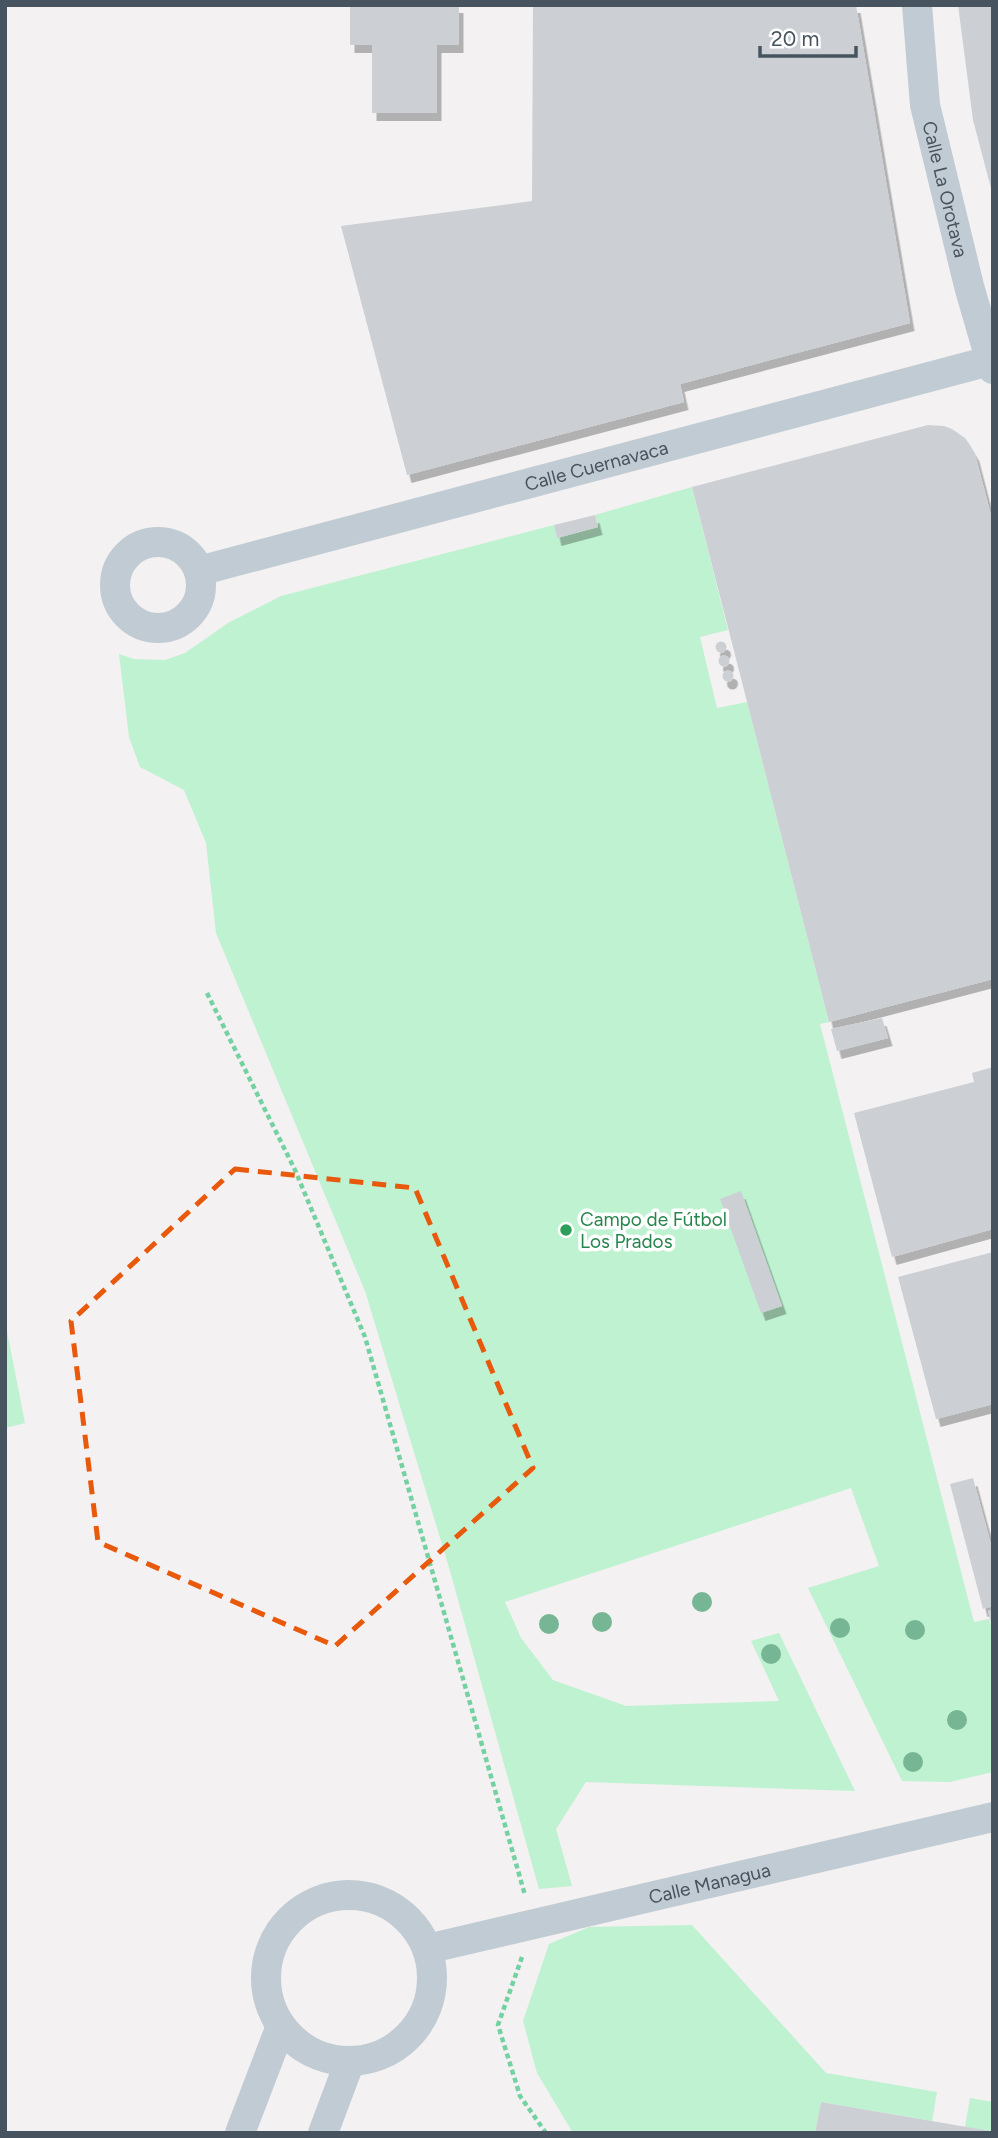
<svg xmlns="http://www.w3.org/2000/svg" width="998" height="2138" font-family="Figtree,sans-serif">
	<defs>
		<filter id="shadow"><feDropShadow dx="4.5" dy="8" stdDeviation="0" flood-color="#0004"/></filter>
	</defs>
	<rect width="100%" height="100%" fill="#f3f1f1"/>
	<path fill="#bef2d1" d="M 692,487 L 728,630 L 700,637 L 717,708 L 747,702 L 829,1022 L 820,1024 L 974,1622 L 989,1619 L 993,1631 L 993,1772 L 950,1782 L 902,1781 L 808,1588 L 879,1566 L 851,1488 L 505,1602 L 521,1638 L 553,1680 L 626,1706 L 779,1701 L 751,1641 L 779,1633 L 855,1791 L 586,1782 L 556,1829 L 572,1886 L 539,1889 L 448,1564 L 365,1291 L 216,933 L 206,843 L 184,790 L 140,767 L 129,737 L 119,654 L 134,659 L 165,660 L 185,653 L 228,623 L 281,596 L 554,525 L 557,538 L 598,527 L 595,515 Z
		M 5,1321 L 25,1423 L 5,1428 Z
		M 692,1925 L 826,2073 L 937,2092 L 932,2121 L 821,2102 L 815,2133 L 573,2133 L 537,2073 L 523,2021 L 549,1944 L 589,1927 Z
		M 970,2098 L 993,2102 L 993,2132 L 965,2127 Z"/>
	<path fill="#ccd0d5" filter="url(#shadow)" d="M 350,5 L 459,5 L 459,45 L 437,45 L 437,113 L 372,113 L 372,45 L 350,45 Z
		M 533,5 L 856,5 L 910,323 L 680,384 L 684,402 L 407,475 L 341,226 L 532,201 Z
		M 958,5 L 993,5 L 993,196 L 973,120 Z
		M 928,425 L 944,426 L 952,429 L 965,438 L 970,445 L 975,454 L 993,523 L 993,979 L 829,1022 L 692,487 Z
		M 595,515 L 598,527 L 557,538 L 554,525 Z
		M715.5 647a5.5 5.5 0 1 1 11 0a5.5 5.5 0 1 1-11 0Z
		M718.5 661a5.5 5.5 0 1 1 11 0a5.5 5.5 0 1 1-11 0Z
		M722.5 676a5.5 5.5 0 1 1 11 0a5.5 5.5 0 1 1-11 0Z
		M 882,1018 L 888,1038 L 837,1051 L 831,1029 Z
		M 993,1067 L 993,1229 L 892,1257 L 854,1113 L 974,1082 L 972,1073 Z
		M 741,1191 L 782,1306 L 761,1313 L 720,1199 Z
		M 993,1252 L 993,1404 L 936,1419 L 898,1277 Z
		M 973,1478 L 993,1552 L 993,1606 L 983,1609 L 950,1484 Z
		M 993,1610 L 993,1628 L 992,1628 L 988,1611 Z
		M 821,2102 L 990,2131 L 990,2133 L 815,2133 Z"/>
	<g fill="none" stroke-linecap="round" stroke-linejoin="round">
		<path stroke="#74d2a2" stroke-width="4.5" stroke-dasharray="5 3.5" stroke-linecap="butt" d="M 207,993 L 295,1170 L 365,1337 L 525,1895
			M 522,1957 L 498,2025 L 520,2096 L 546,2133"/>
		<g stroke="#c1cbd3" stroke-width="30">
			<path id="s1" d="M 917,5 L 925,105 L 969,286 L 993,369"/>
			<circle cx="158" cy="585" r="43"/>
			<path id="s2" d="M 199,571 L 993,360"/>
			<circle cx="349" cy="1978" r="83"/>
			<path id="s3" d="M 427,1949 L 993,1817"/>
			<path d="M 240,2133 L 281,2026"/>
			<path d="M 323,2133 L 350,2061"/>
		</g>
	</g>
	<g fill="#77b695">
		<circle cx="702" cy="1602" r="10"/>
		<circle cx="602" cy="1622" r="10"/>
		<circle cx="549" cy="1624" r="10"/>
		<circle cx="840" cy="1628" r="10"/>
		<circle cx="915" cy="1630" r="10"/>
		<circle cx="771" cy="1654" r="10"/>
		<circle cx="957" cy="1720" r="10"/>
		<circle cx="913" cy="1762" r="10"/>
	</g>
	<path fill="none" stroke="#e8590c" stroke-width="5" stroke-dasharray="14 9" stroke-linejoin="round" d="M 235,1169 L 415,1188 L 533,1468 L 335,1646 L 98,1542 L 71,1321 Z"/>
	<circle fill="#2e9e5b" stroke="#fff" stroke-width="2.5" cx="566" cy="1230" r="7"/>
	<g text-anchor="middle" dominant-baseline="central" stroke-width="7" stroke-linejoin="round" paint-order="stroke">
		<g font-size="19" fill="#47545f" stroke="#fff">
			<text stroke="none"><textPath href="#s1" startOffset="187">Calle La Orotava</textPath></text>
			<text stroke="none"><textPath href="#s2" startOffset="411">Calle Cuernavaca</textPath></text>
			<text stroke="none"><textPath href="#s3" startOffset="290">Calle Managua</textPath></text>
		</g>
		<g font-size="19" fill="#27864d" stroke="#fff" text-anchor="start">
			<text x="580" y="1219">Campo de Fútbol<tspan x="580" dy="22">Los Prados</tspan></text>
		</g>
	</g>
	<rect width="998" height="2138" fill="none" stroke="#47545f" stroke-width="14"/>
	<path d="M760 46v10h96v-10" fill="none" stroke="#47545f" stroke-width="3.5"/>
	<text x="771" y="46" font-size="21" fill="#47545f" stroke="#ffffff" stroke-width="5" paint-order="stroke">20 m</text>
</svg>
